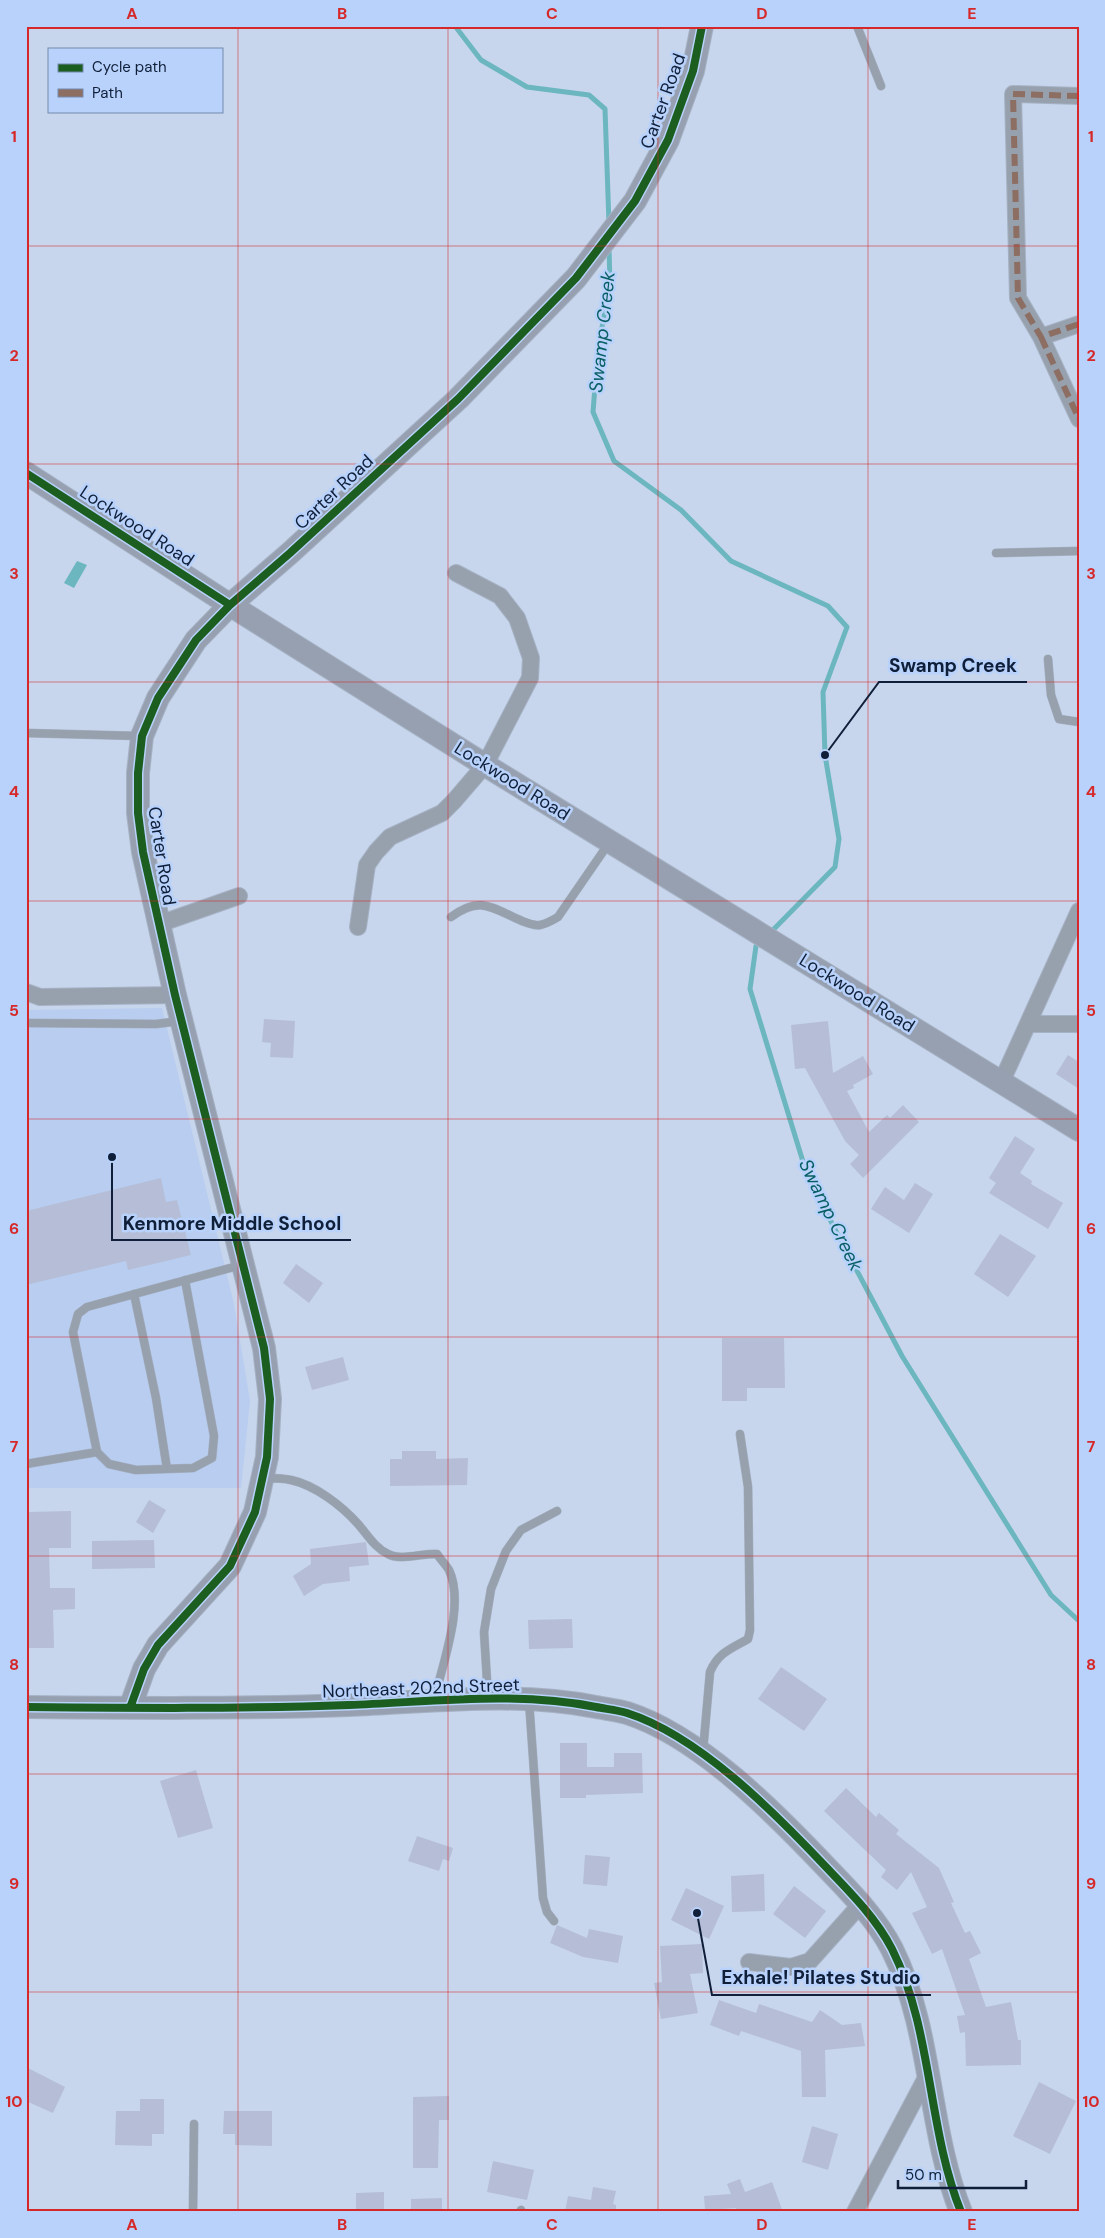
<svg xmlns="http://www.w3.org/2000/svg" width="1105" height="2238" font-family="'DM Sans',sans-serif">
	<rect width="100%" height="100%" fill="#c7d6ec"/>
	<path fill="#b8cdf0" d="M 162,1008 L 234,1304 L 250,1401 L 241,1488 L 26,1488 L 26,1010 Z"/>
	<path fill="#6cb6c0" d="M 77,561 L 87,565 L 74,588 L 64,583 Z"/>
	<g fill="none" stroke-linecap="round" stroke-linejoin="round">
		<path stroke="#6cb6c0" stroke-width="5" d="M 455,26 L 481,60 L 527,87 L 589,95 L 605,109 L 609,224
			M 609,248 L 610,284 L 598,349 L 593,412 L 614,461 L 681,510 L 731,561 L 828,606 L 847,627 L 823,692 L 825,755 L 839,839 L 835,867 L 769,934
			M 761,942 L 756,946 L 750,989 L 808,1178 L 902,1356 L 1051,1595 L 1079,1621"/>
	</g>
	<path fill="#b5bed6" d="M 264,1019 L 295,1021 L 293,1058 L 270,1057 L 271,1043 L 262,1042 Z
		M 828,1021 L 833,1073 L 863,1056 L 873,1074 L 853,1085 L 854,1088 L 847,1091 L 869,1132 L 887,1115 L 890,1118 L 903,1105 L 919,1122 L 863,1178 L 850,1164 L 859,1155 L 845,1141 L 805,1068 L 795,1069 L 791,1025 Z
		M 1068,1055 L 1079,1062 L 1079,1089 L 1056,1074 Z
		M 1015,1136 L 1035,1149 L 1020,1173 L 1032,1181 L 1031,1184 L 1063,1203 L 1048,1229 L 989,1193 L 996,1183 L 989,1178 Z
		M 161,1178 L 166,1202 L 177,1200 L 191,1255 L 128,1270 L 126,1261 L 26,1285 L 26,1211 Z
		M 915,1183 L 933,1194 L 909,1233 L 871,1209 L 885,1187 L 904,1200 Z
		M 1000,1234 L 1036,1256 L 1008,1297 L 974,1274 Z
		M 296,1264 L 323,1283 L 309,1303 L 283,1283 Z
		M 722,1338 L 784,1338 L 785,1388 L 747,1388 L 747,1401 L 722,1401 Z
		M 343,1357 L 349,1380 L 312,1390 L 305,1367 Z
		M 402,1451 L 436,1451 L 436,1459 L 468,1458 L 467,1485 L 390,1486 L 390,1459 L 402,1459 Z
		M 149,1500 L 166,1510 L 153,1533 L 136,1522 Z
		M 71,1511 L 71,1548 L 49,1548 L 50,1588 L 75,1588 L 75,1609 L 53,1610 L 54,1648 L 29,1648 L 26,1512 Z
		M 154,1540 L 155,1568 L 92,1569 L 92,1541 Z
		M 366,1542 L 369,1565 L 349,1567 L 350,1581 L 323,1584 L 304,1596 L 293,1576 L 311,1564 L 310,1549 Z
		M 572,1619 L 573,1648 L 529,1649 L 528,1620 Z
		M 781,1667 L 827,1699 L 804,1731 L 758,1699 Z
		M 560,1743 L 587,1743 L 587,1767 L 614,1767 L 614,1753 L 642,1753 L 643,1793 L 586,1795 L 586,1798 L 560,1798 Z
		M 196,1770 L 213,1828 L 178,1838 L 160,1781 Z
		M 846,1788 L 876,1817 L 879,1813 L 899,1830 L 896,1834 L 939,1868 L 954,1902 L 951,1903 L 965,1933 L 970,1931 L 981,1953 L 969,1959 L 986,2007 L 1011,2002 L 1018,2040 L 1021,2040 L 1021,2065 L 966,2066 L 965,2032 L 960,2033 L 957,2016 L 965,2015 L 942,1949 L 932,1954 L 912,1913 L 927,1907 L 911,1872 L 897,1890 L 881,1877 L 886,1870 L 824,1811 Z
		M 417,1836 L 453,1848 L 449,1861 L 443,1859 L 439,1871 L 408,1861 Z
		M 585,1855 L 610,1857 L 607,1886 L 583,1884 Z
		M 764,1874 L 765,1911 L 732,1912 L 731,1876 Z
		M 794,1886 L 826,1911 L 805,1938 L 773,1914 Z
		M 686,1888 L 724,1906 L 709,1939 L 671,1920 Z
		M 557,1925 L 587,1938 L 589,1929 L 623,1936 L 618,1963 L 583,1957 L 550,1943 Z
		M 702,1944 L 703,1973 L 690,1974 L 698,2013 L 661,2019 L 654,1983 L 662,1982 L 660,1946 Z
		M 719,2000 L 756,2013 L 759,2004 L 812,2022 L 820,2010 L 842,2025 L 861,2023 L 865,2046 L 825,2050 L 826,2097 L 802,2097 L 801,2051 L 741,2031 L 739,2036 L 710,2025 Z
		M 26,2067 L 65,2087 L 53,2113 L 26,2101 Z
		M 1039,2082 L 1076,2101 L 1050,2154 L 1013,2136 Z
		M 449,2096 L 449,2120 L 439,2120 L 438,2168 L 413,2168 L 413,2097 Z
		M 140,2099 L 164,2099 L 164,2134 L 152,2134 L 152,2146 L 115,2145 L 116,2111 L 140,2111 Z
		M 224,2111 L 272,2111 L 272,2146 L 235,2145 L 235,2134 L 223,2134 Z
		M 812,2126 L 838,2134 L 828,2170 L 802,2162 Z
		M 493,2161 L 534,2170 L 527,2200 L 487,2192 Z
		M 740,2179 L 745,2192 L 772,2182 L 783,2212 L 737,2212 L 736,2208 L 705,2210 L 704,2196 L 731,2194 L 727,2184 Z
		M 593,2187 L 616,2191 L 613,2204 L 616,2205 L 616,2212 L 565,2212 L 568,2196 L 591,2200 Z
		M 384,2192 L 384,2212 L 356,2212 L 356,2193 Z
		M 442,2198 L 442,2212 L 411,2212 L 411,2199 Z"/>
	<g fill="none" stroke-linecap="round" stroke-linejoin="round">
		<defs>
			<path id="lane" d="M 857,26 L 881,86
				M 996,553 L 1079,551
				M 1048,659 L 1051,695 L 1059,719 L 1079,722
				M 26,733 L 139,736
				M 451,917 C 480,895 492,908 522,921 C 527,923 534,926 540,925 C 546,924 553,920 558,917 L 609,843
				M 26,1023 L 156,1024 L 180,1021
				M 185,1280 L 214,1436 L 212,1458 L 193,1468 L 136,1470 L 109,1464 L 97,1452 L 73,1332 L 78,1314 L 87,1307 L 241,1265
				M 134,1294 L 156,1398 L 167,1469
				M 26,1464 L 97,1452
				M 264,1478 C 272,1478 282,1478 291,1480 C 315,1485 342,1506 358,1524 C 367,1534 375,1548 388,1554 C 400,1561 423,1553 437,1554 C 441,1560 446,1565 449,1570 C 465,1604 443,1662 435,1697
				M 488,1697 L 484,1632 L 491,1589 L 506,1551 L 521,1530 L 557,1511
				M 529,1701 L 543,1898 L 547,1912 L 554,1921
				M 703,1751 L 710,1672 C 718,1653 730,1649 748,1639 L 750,1630 L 748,1487 L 740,1434
				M 521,2210 L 522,2212
				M 193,2212 L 194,2124"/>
			<path id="street" d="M 1079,96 L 1013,94 L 1018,298 L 1041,337 L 1079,324
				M 1041,337 L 1079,419
				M 159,924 L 239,896
				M 358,927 L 367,865 L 376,852 L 390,837 L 442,813 L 454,801 L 485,765 L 530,678 L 531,658 L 517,618 L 500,596 L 456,573
				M 26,992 L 40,997 L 175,995
				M 1029,1024 L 1079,1024
				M 1001,1083 L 1079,911
				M 749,1962 L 791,1967 L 810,1961 L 861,1904
				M 855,2212 L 928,2074"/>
			<path id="secondary" d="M 26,473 L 230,605 L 485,765 L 1079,1130
				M 26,1707 C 134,1708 241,1709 349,1705 C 431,1702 515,1691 596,1707 C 606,1709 617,1710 627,1713 C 699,1736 774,1812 826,1867 C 850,1892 876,1918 892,1949 C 933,2031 927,2127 961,2212
				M 130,1708 L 144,1669 L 158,1645 L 230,1566 L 255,1512 L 267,1457 L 270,1399 L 264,1348 L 175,995 L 143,852 L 138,813 L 138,773 L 142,736 L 158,698 L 196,640 L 230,605 L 290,553 L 458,399 L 576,278 L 635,201 L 668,140 L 693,71 L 702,26"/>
		</defs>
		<use href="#lane" stroke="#a6b2c5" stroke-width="9"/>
		<use href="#street" stroke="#a6b2c5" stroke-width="18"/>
		<use href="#secondary" stroke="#a6b2c5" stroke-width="24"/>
		<use href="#lane" stroke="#97a0ad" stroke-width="8"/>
		<use href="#street" stroke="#97a0ad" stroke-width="16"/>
		<use href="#secondary" stroke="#96a0b0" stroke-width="22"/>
		<path stroke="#8d6e63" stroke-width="6" stroke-dasharray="12 6" stroke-linecap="butt" d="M 1079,96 L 1013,94 L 1018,298 L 1041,337 L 1079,324
			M 1041,337 L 1079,419"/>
		<defs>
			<path id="cycleway" d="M 26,473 L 230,605
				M 26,1707 C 134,1708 241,1709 349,1705 C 431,1702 515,1691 596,1707 C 606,1709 617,1710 627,1713 C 699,1736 774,1812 826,1867 C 850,1892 876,1918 892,1949 C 933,2031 927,2127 961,2212
				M 130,1708 L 144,1669 L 158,1645 L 230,1566 L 255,1512 L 267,1457 L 270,1399 L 264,1348 L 175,995 L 143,852 L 138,813 L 138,773 L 142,736 L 158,698 L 196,640 L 230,605 L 290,553 L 458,399 L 576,278 L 635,201 L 668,140 L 693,71 L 702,26"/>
		</defs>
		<use href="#cycleway" stroke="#b8d2fb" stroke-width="11"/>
		<use href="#cycleway" stroke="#1b5e20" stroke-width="8"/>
	</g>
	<path fill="none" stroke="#d62828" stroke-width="1" stroke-opacity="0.55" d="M 238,26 L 238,2212M 448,26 L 448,2212M 658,26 L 658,2212M 868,26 L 868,2212M 26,246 L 1079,246M 26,464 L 1079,464M 26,682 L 1079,682M 26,901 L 1079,901M 26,1119 L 1079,1119M 26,1337 L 1079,1337M 26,1556 L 1079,1556M 26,1774 L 1079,1774M 26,1992 L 1079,1992"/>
	<g text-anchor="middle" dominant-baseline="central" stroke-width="5" stroke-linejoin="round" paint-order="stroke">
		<g font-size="18" fill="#101f39" stroke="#b8d2fb">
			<text transform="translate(663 101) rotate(-70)">Carter Road</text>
			<text transform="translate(334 492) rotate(-43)">Carter Road</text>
			<text transform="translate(137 526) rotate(33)">Lockwood Road</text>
			<text transform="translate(512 781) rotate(32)">Lockwood Road</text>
			<text transform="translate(162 856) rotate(81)">Carter Road</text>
			<text transform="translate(857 993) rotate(32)">Lockwood Road</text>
			<text transform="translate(421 1688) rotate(-2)">Northeast 202nd Street</text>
		</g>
		<g font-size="19" font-style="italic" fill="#085f63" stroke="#b8d2fb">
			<text transform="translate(602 332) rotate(-84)">Swamp Creek</text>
			<text transform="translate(831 1215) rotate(64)">Swamp Creek</text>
		</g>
	</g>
	<path fill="none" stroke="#101f39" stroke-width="2" d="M825 755L879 682H1027M112 1157L112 1240H351M697 1913L712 1995H931"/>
	<g fill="#101f39" stroke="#b8d2fb" stroke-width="2">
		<circle cx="825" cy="755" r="5"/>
		<circle cx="112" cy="1157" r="5"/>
		<circle cx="697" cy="1913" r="5"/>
	</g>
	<g font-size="19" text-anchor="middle" font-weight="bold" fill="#101f39" stroke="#b8d2fb" stroke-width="5" stroke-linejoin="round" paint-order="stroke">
		<text x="953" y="672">Swamp Creek</text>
		<text x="232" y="1230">Kenmore Middle School</text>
		<text x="821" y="1984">Exhale! Pilates Studio</text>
	</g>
	<rect width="1105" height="2238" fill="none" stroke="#b8d2fb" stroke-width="55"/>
	<rect x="48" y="48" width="175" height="65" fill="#b8d2fb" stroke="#758aad"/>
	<rect x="58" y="64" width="25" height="8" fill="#1b5e20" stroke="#758aad"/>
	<text x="92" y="72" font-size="15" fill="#101f39">Cycle path</text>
	<rect x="58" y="89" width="25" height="8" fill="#8d6e63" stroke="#758aad"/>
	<text x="92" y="98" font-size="15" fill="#101f39">Path</text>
	<path d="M898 2180v8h128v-8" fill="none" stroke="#101f39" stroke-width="2.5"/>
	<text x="905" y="2180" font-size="15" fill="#101f39" stroke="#b8d2fb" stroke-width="4" paint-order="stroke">50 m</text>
	<rect x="28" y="28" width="1050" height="2182" fill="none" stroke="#d62828" stroke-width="2"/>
	<g font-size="16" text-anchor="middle" font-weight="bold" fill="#d62828">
		<text x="132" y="19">A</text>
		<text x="342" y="19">B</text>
		<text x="552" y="19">C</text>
		<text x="762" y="19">D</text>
		<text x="972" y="19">E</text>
		<text x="14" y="142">1</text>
		<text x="1091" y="142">1</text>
		<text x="14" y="361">2</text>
		<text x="1091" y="361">2</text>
		<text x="14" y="579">3</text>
		<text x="1091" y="579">3</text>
		<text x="14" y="797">4</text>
		<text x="1091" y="797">4</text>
		<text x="14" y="1016">5</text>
		<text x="1091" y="1016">5</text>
		<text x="14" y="1234">6</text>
		<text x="1091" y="1234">6</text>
		<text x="14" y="1452">7</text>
		<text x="1091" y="1452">7</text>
		<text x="14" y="1670">8</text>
		<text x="1091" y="1670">8</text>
		<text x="14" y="1889">9</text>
		<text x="1091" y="1889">9</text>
		<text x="14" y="2107">10</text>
		<text x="1091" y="2107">10</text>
		<text x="132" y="2230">A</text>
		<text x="342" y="2230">B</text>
		<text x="552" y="2230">C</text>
		<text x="762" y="2230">D</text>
		<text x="972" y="2230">E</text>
	</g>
</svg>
